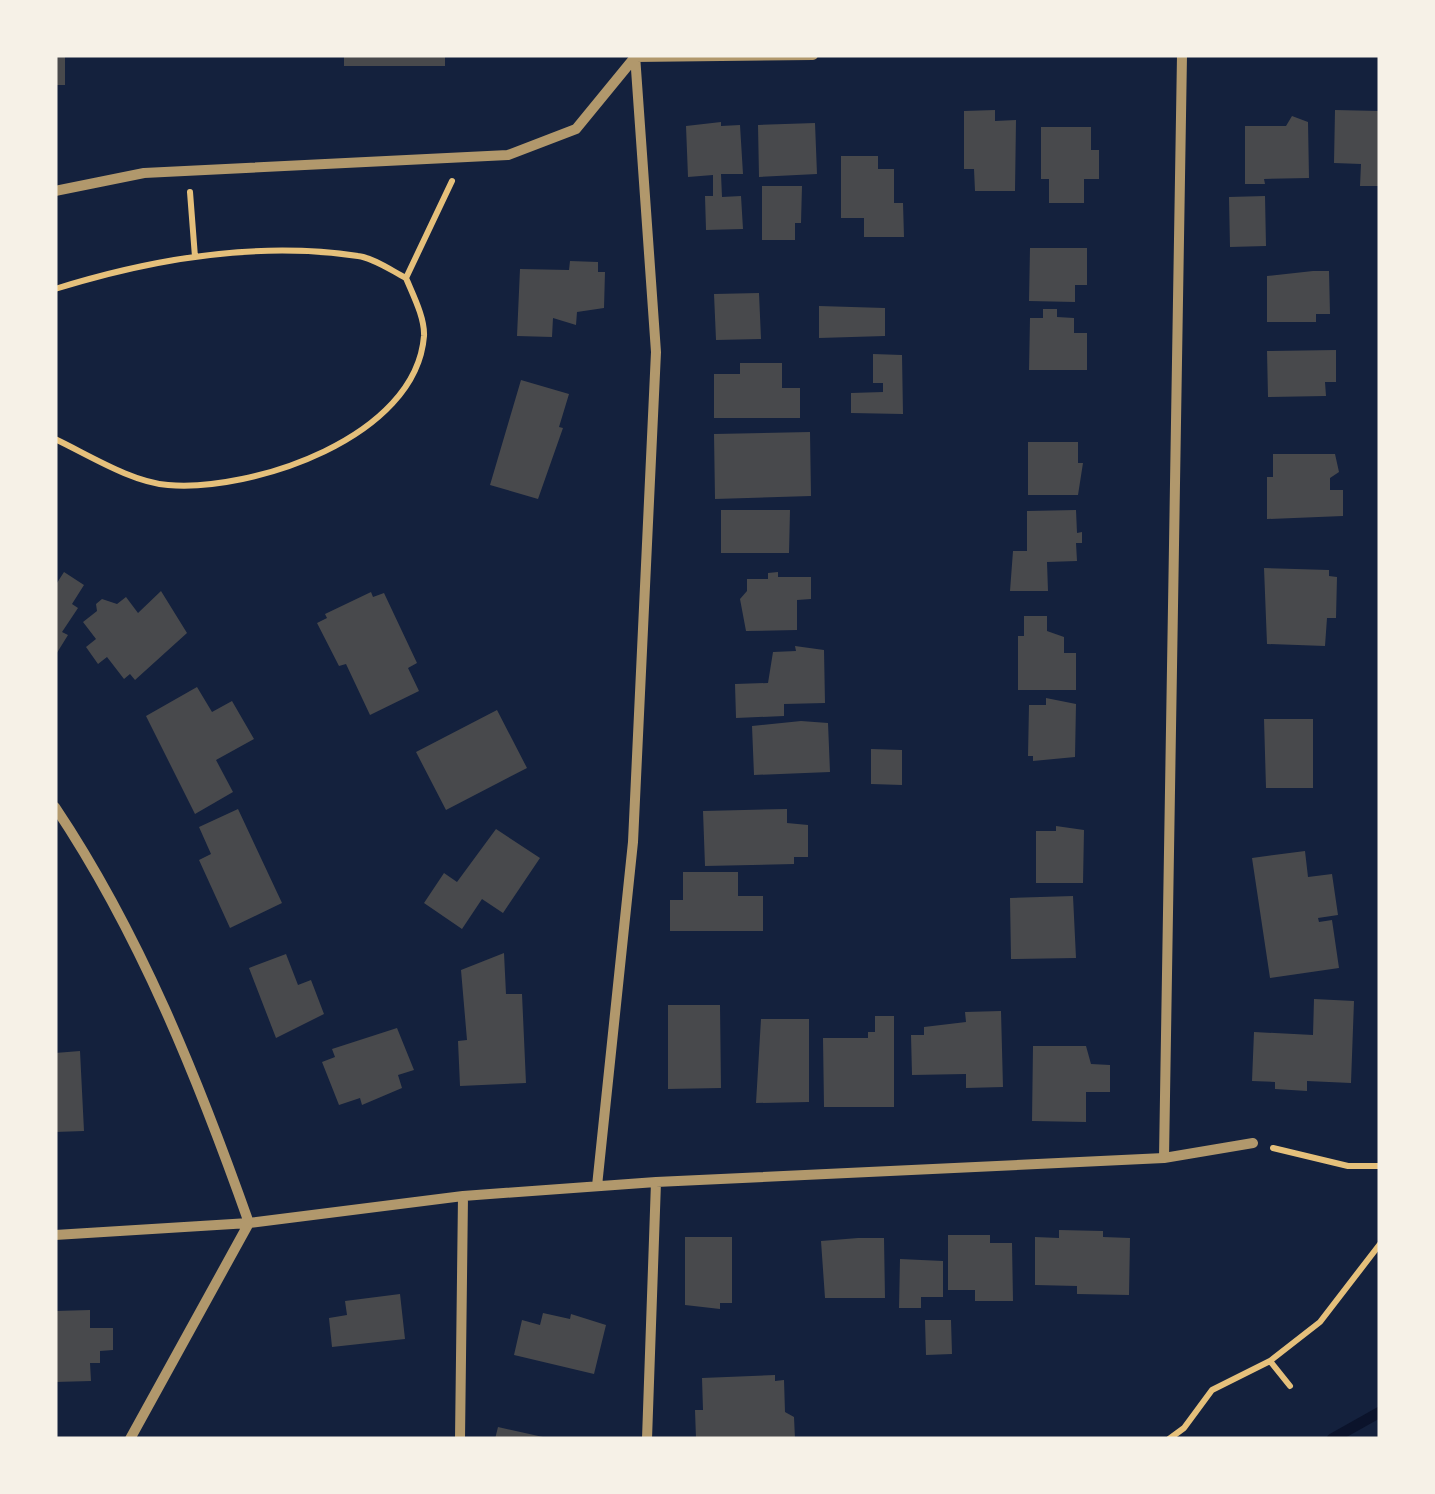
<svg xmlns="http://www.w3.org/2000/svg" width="1435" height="1494" font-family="'DM Sans',sans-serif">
	<rect width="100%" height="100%" fill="#14213d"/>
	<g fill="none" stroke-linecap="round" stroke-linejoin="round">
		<path stroke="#0b132b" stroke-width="11" d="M 1332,1439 L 1380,1412"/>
	</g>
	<path fill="#48494c" d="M 55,55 L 65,55 L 65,85 L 55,85 Z
		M 344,55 L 445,55 L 445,66 L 344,66 Z
		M 995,110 L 995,121 L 1016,120 L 1015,191 L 975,191 L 974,169 L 964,169 L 964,111 Z
		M 1335,110 L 1380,111 L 1380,186 L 1360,186 L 1361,164 L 1334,163 Z
		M 1292,116 L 1308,122 L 1309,178 L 1264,179 L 1265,184 L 1245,184 L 1245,126 L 1286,126 Z
		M 721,122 L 721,126 L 740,125 L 743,174 L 721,174 L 722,197 L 741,196 L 743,229 L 706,230 L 705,196 L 713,196 L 713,175 L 688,177 L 686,126 Z
		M 815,123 L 817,174 L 759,177 L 758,125 Z
		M 1041,127 L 1091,127 L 1091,150 L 1099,150 L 1099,179 L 1084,179 L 1084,203 L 1049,203 L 1049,179 L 1041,179 Z
		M 841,156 L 878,156 L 878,169 L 894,169 L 894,203 L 903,203 L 904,237 L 864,237 L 864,218 L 841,218 Z
		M 762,186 L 802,186 L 801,223 L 795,223 L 795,240 L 762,240 Z
		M 1265,196 L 1266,246 L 1230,247 L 1229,197 Z
		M 1030,248 L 1087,248 L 1087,285 L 1075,285 L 1075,302 L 1029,301 Z
		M 570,261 L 598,262 L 598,272 L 605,272 L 604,308 L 577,312 L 576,325 L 553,318 L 552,337 L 517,336 L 520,269 L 569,270 Z
		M 1313,271 L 1329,271 L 1330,314 L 1316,314 L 1316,322 L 1267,322 L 1267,276 Z
		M 759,293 L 761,339 L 716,340 L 714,294 Z
		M 819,306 L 885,308 L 885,336 L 819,338 Z
		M 1043,309 L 1057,309 L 1057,317 L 1074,318 L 1074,333 L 1087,333 L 1087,370 L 1029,370 L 1030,318 L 1043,318 Z
		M 1336,350 L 1336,382 L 1325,382 L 1326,396 L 1268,397 L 1267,351 Z
		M 873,354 L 902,355 L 903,414 L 851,413 L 851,393 L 883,392 L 883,383 L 873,383 Z
		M 740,363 L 782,363 L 782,388 L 800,388 L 800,418 L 714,418 L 714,374 L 740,374 Z
		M 521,380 L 569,394 L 559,427 L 563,428 L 538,499 L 490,485 Z
		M 810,432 L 811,496 L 715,499 L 714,434 Z
		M 1028,442 L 1078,442 L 1078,463 L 1083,463 L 1078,495 L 1028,495 Z
		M 1273,454 L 1335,454 L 1339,472 L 1330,478 L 1330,490 L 1343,490 L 1343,516 L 1267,519 L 1267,477 L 1273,477 Z
		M 721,510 L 790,510 L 789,553 L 721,553 Z
		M 1076,510 L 1077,533 L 1082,532 L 1082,543 L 1076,543 L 1077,561 L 1047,562 L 1048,591 L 1010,591 L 1013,551 L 1027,551 L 1027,511 Z
		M 1264,568 L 1329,570 L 1329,576 L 1337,577 L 1336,618 L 1327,618 L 1325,646 L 1267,644 Z
		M 64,572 L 84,585 L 72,604 L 78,608 L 62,632 L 68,635 L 55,656 L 55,586 Z
		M 778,572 L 778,577 L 811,577 L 811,599 L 797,600 L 797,630 L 746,631 L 740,599 L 747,591 L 747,579 L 768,579 L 768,573 Z
		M 161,591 L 187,633 L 135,680 L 130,674 L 124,679 L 107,657 L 98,664 L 86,647 L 96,639 L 83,622 L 97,611 L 96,604 L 102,599 L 117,604 L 126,597 L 138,613 Z
		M 371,592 L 373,597 L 384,593 L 417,663 L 408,668 L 419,691 L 370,715 L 346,664 L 339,666 L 317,623 L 327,618 L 325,614 Z
		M 1024,616 L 1047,616 L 1047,631 L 1064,637 L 1064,653 L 1076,653 L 1076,690 L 1018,690 L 1018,636 L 1024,636 Z
		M 795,646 L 824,650 L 825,703 L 784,704 L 784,716 L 736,718 L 735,684 L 768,683 L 773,652 L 796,651 Z
		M 197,687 L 212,712 L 232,701 L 254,739 L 216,760 L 233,792 L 195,814 L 146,716 Z
		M 1046,698 L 1076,704 L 1075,757 L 1033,761 L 1033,756 L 1028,756 L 1029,705 L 1046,705 Z
		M 497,710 L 527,768 L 446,810 L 416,752 Z
		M 1264,719 L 1313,719 L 1313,788 L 1266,788 Z
		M 801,721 L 828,723 L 830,772 L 754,775 L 752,726 Z
		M 871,749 L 902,750 L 902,785 L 871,784 Z
		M 238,809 L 282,903 L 230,928 L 199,860 L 211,854 L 199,827 Z
		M 787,809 L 787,823 L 808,825 L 808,857 L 794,857 L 794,864 L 705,866 L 703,811 Z
		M 1056,826 L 1084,830 L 1083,883 L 1036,883 L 1036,831 L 1056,831 Z
		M 496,829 L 540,858 L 503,913 L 482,899 L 462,929 L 424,903 L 444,873 L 457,882 Z
		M 1305,851 L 1308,877 L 1332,874 L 1338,915 L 1318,918 L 1319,922 L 1332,920 L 1339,968 L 1270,978 L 1252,858 Z
		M 683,872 L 738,872 L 738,896 L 763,896 L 763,931 L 670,931 L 670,900 L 683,900 Z
		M 1073,896 L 1076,958 L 1011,959 L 1010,898 Z
		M 504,953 L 506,994 L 522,994 L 526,1083 L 460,1086 L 458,1041 L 467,1040 L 461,970 Z
		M 286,954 L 298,985 L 311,980 L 324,1014 L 276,1038 L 249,968 Z
		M 1314,999 L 1354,1001 L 1351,1083 L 1307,1081 L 1307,1091 L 1275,1089 L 1275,1082 L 1252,1081 L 1254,1032 L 1313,1035 Z
		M 668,1005 L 720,1005 L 721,1088 L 668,1089 Z
		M 1001,1011 L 1003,1087 L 966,1088 L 966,1074 L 912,1075 L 911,1035 L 924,1035 L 924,1027 L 966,1022 L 965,1012 Z
		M 875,1016 L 894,1016 L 894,1107 L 824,1107 L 823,1038 L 868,1038 L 868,1032 L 875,1032 Z
		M 761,1019 L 809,1019 L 809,1102 L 756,1103 Z
		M 397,1028 L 414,1070 L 398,1075 L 402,1088 L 362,1105 L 360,1098 L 339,1105 L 322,1062 L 335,1057 L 332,1049 Z
		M 1033,1046 L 1086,1046 L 1091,1064 L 1110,1065 L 1110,1092 L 1086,1092 L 1086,1122 L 1032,1121 Z
		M 80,1051 L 84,1131 L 55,1132 L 55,1053 Z
		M 1059,1230 L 1103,1231 L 1103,1237 L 1130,1238 L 1129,1295 L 1077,1294 L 1077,1286 L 1035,1285 L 1035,1237 L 1059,1238 Z
		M 948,1235 L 990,1235 L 990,1243 L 1012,1243 L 1013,1301 L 975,1301 L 975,1290 L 948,1290 Z
		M 685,1237 L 732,1237 L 732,1303 L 720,1303 L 720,1309 L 685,1305 Z
		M 858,1238 L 884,1238 L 885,1298 L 825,1298 L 821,1241 Z
		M 900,1259 L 943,1261 L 943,1297 L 921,1297 L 921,1308 L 899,1308 Z
		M 400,1294 L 405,1339 L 332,1347 L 329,1318 L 347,1315 L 345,1301 Z
		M 90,1310 L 90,1328 L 113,1328 L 113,1350 L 100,1351 L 100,1363 L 90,1363 L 91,1381 L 55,1382 L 55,1311 Z
		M 543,1313 L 570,1319 L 571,1314 L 606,1325 L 594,1374 L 514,1355 L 522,1320 L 540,1325 Z
		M 925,1320 L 951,1320 L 952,1354 L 926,1355 Z
		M 775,1375 L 775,1381 L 784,1380 L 785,1412 L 794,1417 L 795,1439 L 696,1439 L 695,1410 L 703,1410 L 702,1378 Z
		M 498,1427 L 543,1437 L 542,1439 L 495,1439 Z"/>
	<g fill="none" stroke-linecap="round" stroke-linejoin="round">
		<path stroke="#e5c07b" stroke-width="6" d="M 190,192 L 195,257
			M 406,278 L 452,181
			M 55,289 C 151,259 257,241 358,256 C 374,258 392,271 406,278 C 413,295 425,318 424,336 C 416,438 252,492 168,485 C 131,482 89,455 55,439
			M 1273,1148 L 1348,1166 L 1380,1166
			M 1270,1361 L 1290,1386
			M 1169,1439 L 1184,1428 L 1212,1390 L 1270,1361 L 1320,1322 L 1380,1244"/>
		<path stroke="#b1986c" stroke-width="10" d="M 55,191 L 144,173 L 508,155 L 576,129 L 635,57 L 813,55
			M 55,807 C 140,934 198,1079 249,1223 L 130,1439
			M 1164,1158 L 1182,55
			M 597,1186 L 633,842 L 656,352 L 635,55
			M 55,1235 L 249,1223 L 463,1196 L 656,1182 L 1164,1158 L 1253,1143
			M 460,1439 L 463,1196
			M 647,1439 L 656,1182"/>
	</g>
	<rect width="1435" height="1494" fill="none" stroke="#f6f1e7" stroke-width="115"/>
</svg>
